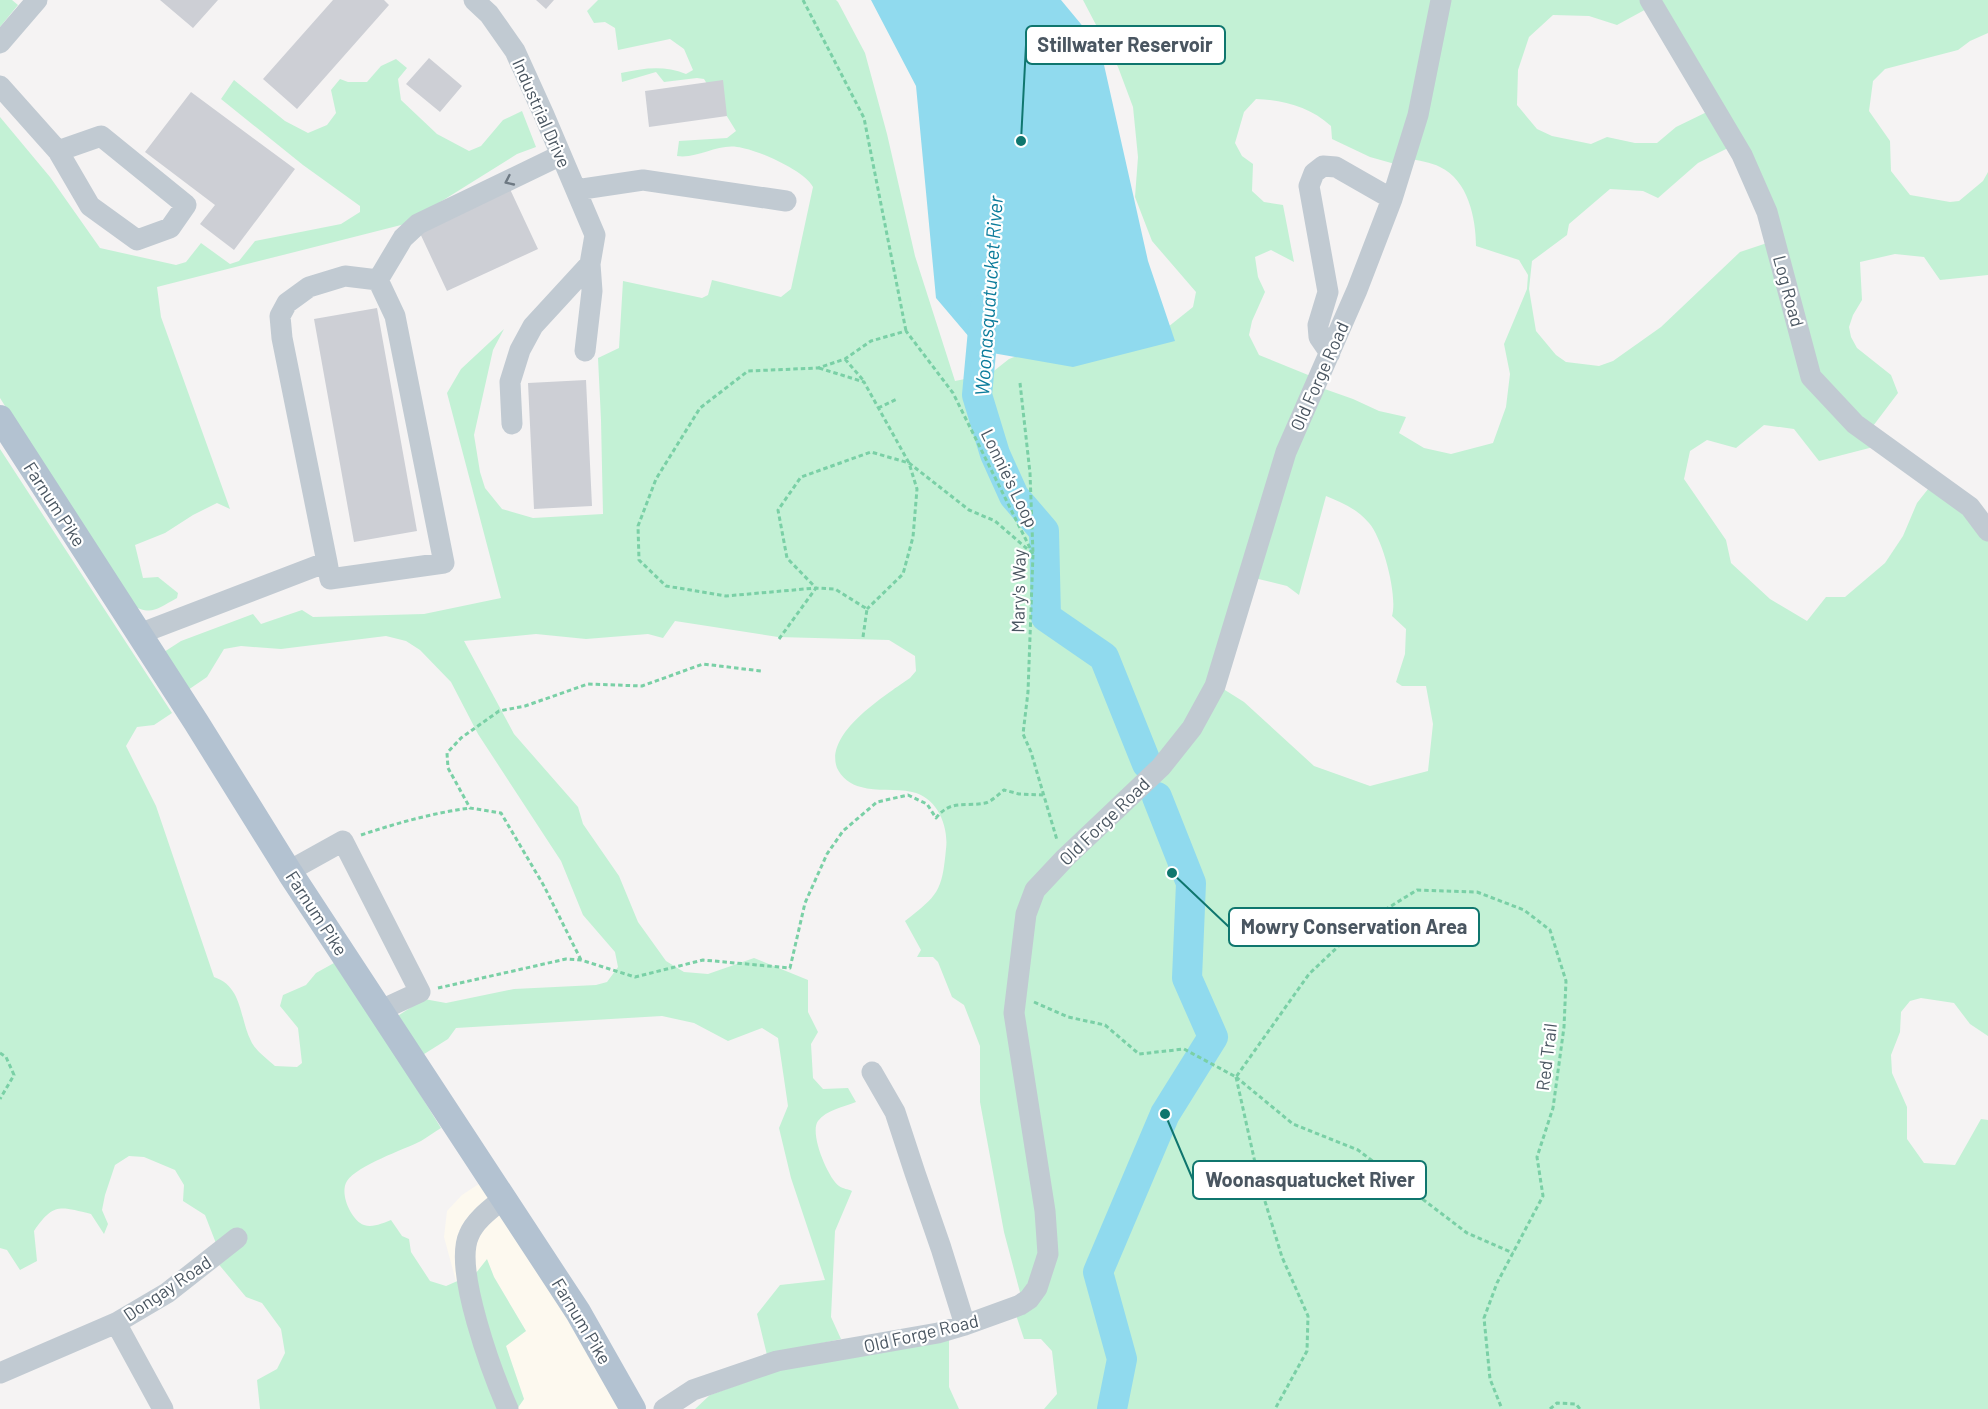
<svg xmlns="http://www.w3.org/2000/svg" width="1988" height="1409" font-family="Barlow,sans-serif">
	<rect width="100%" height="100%" fill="#f5f3f3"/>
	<path fill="#fdf9ef" d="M 488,1178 L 641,1409 L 517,1409 L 524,1399 L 506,1346 L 526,1331 L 494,1277 L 487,1260 L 476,1273 L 456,1281 L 444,1237 L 447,1211 L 462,1195 Z"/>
	<path fill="#c3f1d5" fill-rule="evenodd" d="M 0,0 L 12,0 L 18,5 L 0,27 Z
		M 598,0 L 836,0 L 838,2 L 865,53 L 887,134 L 915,256 L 955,381 L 990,374 L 1009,359 L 1027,352 L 1168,327 L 1193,307 L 1196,292 L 1152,241 L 1135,197 L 1138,157 L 1133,107 L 1118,67 L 1083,0 L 1988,0 L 1988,33 L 1970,41 L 1958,50 L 1885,69 L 1873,81 L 1869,111 L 1890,141 L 1891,171 L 1910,195 L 1950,202 L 1959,201 L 1983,181 L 1988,172 L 1988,275 L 1940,280 L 1924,257 L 1895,254 L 1860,262 L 1862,300 L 1853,315 L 1849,327 L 1851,337 L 1857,348 L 1891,375 L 1898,393 L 1867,434 L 1881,445 L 1819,461 L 1794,429 L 1764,425 L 1736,448 L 1707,440 L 1690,451 L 1684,479 L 1726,540 L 1731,563 L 1770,599 L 1807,621 L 1826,597 L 1845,597 L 1885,563 L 1903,536 L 1917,503 L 1932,484 L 1988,533 L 1988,1036 L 1970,1024 L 1954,1003 L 1921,998 L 1910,1001 L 1901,1012 L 1900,1032 L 1891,1055 L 1892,1073 L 1907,1107 L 1907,1139 L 1924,1163 L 1955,1165 L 1981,1119 L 1988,1120 L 1988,1409 L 1044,1409 L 1057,1394 L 1052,1351 L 1041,1339 L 1024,1339 L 1014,1309 L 1021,1296 L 1004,1232 L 980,1102 L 980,1046 L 964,1005 L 952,997 L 938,962 L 933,957 L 917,957 L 921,950 L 905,921 C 938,895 942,892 946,849 C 949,826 937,797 912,792 C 895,788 877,792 861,787 C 851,785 841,777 837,768 C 824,733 886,695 910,678 L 916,671 L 915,656 L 889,640 L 778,637 L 675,621 L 663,638 L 648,634 L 586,639 L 536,634 L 464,641 L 514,734 L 578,807 L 583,824 L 619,876 L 638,922 L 666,961 L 684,972 L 708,974 L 754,958 L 808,980 L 808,1012 L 818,1032 L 811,1044 L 813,1078 L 823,1089 L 848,1088 L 856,1102 C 844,1107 826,1110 818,1121 C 809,1133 828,1178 839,1186 C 843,1189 848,1189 852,1191 L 835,1231 L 831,1317 L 841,1339 L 767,1355 L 757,1314 L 780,1285 L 825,1280 L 791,1178 L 779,1128 L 788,1106 L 778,1038 L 762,1028 L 728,1041 L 694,1023 L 662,1016 L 456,1028 L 448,1039 L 421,1056 L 396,1017 L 424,999 L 446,1003 L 514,989 L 596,985 L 607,982 L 618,967 L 615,952 L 583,915 L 561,861 L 478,734 L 451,682 L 420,650 L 406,641 L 386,636 L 281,649 L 241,646 L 224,649 L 207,677 L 188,690 L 164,652 L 181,641 L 253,614 L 261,624 L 302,610 L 313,617 L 424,614 L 501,598 L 447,393 L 461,369 L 504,329 L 493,350 L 474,435 L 480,472 L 485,488 L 502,509 L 533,518 L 603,514 L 601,420 L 598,358 L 619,348 L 623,281 L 702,298 L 708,295 L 712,280 L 781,297 L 791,289 L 813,187 C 804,170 756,149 737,147 C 717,144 697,159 677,156 L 679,141 L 727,138 L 736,131 L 704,79 L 697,78 L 664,82 L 656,72 L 622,82 L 621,73 C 644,68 664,65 686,74 L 693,70 L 684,49 L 670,39 L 618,50 L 615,28 L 605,22 L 594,23 L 587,11 ZM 1650,7 L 1713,109 L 1676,127 L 1657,143 L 1635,143 L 1607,137 L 1591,144 L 1552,136 L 1537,129 L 1517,105 L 1518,70 L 1529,37 L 1553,15 L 1589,16 L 1617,25 ZM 1256,99 C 1283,100 1310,107 1331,126 L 1332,139 L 1370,157 L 1402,166 L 1408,158 C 1418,161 1431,162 1440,167 C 1468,180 1476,218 1476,246 L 1519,260 L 1528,275 L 1527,289 L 1504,344 L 1510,374 L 1506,407 L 1493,443 L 1451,454 L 1424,448 L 1399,433 L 1406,417 L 1379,411 L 1353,399 L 1319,387 L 1318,379 L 1259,355 L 1249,335 L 1252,321 L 1265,292 L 1258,277 L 1255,257 L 1271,250 L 1294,262 L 1283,205 L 1264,202 L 1252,191 L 1253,164 L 1242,156 L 1235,143 L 1244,112 ZM 1734,145 L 1773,241 L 1740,252 L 1661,327 L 1613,361 L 1599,366 L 1566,362 L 1556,355 L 1536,331 L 1529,289 L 1532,261 L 1567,235 L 1569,224 L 1610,189 L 1643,191 L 1658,198 L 1698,163 ZM 1326,496 C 1343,503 1357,509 1369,523 C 1383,539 1398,596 1392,616 L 1406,629 L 1405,654 L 1396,682 L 1402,686 L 1426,686 L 1433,724 L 1428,771 L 1370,786 L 1314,766 L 1244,702 L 1217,685 L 1250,577 L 1287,586 L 1299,595 Z
		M 396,59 L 407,68 L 398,79 L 401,100 L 437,134 L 469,151 L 481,146 L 503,120 L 522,111 L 536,147 L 517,154 L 405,224 L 157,287 L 161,317 L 230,509 L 217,503 L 193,515 L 165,533 L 135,545 L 143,578 L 158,577 L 178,593 L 177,598 C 155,610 152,616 129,604 L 0,398 L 0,117 L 50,177 L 100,248 L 176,265 L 186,262 L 201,243 L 230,264 L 239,261 L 255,241 L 341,224 L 360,212 L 360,206 L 303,165 L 221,99 L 234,80 L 285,121 L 308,133 L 327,125 L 336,113 L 331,90 L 340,79 L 348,82 L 367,82 L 381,66 Z
		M 0,449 L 172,713 L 154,725 L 137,727 L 126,746 L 156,806 L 214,977 C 243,987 239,1017 251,1041 C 255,1050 267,1059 275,1066 L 297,1067 L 302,1063 L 298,1028 L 280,1006 L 283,995 L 306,985 L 316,973 L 334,963 L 392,1049 L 441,1128 C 434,1132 428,1137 421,1141 C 403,1150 358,1165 347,1181 C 339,1193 351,1220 364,1225 C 373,1228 383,1223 391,1220 L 402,1236 L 409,1239 L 411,1252 L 430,1281 L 446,1286 L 476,1273 L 487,1259 L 494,1277 L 526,1331 L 506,1346 L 524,1399 L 517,1409 L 260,1409 L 257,1380 L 277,1369 L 285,1353 L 281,1329 L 262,1303 L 246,1297 L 216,1261 L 219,1251 L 205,1215 L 183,1201 L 184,1185 L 175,1170 L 144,1157 L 129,1156 L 115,1165 L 105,1195 L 102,1210 L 108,1224 L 104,1234 L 91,1214 C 60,1207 54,1202 34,1231 L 37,1261 L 20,1270 L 7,1250 L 0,1248 Z
		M 949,1337 L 949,1387 L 959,1409 L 695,1409 L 710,1395 L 796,1364 Z"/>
	<path fill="#90daee" d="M 871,0 L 1061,0 L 1100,47 L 1148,261 L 1175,341 L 1073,367 L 981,351 L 936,298 L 916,86 Z"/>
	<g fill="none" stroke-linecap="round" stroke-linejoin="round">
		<path stroke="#90daee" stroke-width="30" d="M 985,309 L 977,395 L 995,454 L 1014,496 L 1044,531 L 1046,617 L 1104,657 L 1147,764
			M 1112,1409 L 1122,1359 L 1098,1272 L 1165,1114 L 1213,1037 L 1187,978 L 1191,883 L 1157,797"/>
	</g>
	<path fill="#cdcfd5" d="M 160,0 L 218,0 L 193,28 Z
		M 333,0 L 384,0 L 389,5 L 297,109 L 263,79 Z
		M 536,0 L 554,0 L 546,9 Z
		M 429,58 L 462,86 L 440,112 L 406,84 Z
		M 723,80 L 727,116 L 649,127 L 645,91 Z
		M 191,92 L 295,169 L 234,250 L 200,224 L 215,205 L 145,152 Z
		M 509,187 L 538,249 L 447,291 L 418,229 Z
		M 377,308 L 417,531 L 354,542 L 314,319 Z
		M 586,380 L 592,506 L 534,509 L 528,383 Z"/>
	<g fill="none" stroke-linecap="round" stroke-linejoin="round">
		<path stroke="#7ad0a6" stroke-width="3" stroke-dasharray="4.5 3" stroke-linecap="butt" d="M 803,0 L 864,118 L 906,331
			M 845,359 L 863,380
			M 819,368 L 864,382 L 909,463 L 917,489 L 913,537 L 903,574 L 867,609
			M 1020,383 L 1030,473 L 1033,554 L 1028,692 L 1023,734 L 1031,752 L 1057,840
			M 878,408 L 897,399
			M 863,637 L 867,609 L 835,589 L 816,588 L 726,596 L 666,586 L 639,560 L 638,526 L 656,479 L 700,408 L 748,371 L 818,368 L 845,359 L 871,341 L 906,331 L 953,393 L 1033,554
			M 779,639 L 816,588 L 787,558 L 778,510 L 801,477 L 871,452 L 909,463 L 969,510 L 995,521 L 1032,553
			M 361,835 C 397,823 433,813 470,808
			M 581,960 L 544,886 L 501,813 L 470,808 L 448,768 L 447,753 L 461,738 L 499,711 L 525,706 L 588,684 L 642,686 L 703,664 L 761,671
			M 438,988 L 566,959 L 581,960 L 635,977 L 703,960 L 790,968 L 805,903 L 827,854 L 843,831 L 877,802 L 908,795 L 927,804 L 936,818 C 951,799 965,807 985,803 C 991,802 999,794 1004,790 L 1019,794 L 1043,795
			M 1034,1002 L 1068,1017 L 1105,1025 L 1139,1054 L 1184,1049 L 1236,1077 L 1309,974 L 1362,924 L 1417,890 L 1477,892 L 1524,910 L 1550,930 L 1566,981 L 1564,1027 L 1553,1108 L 1537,1157 L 1543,1196 L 1497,1283 L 1484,1318 L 1490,1379 L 1502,1409
			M 0,1053 L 6,1057 L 14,1075 L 0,1099
			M 1236,1077 L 1260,1185 L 1282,1257 L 1308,1316 L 1307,1351 L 1275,1409
			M 1236,1077 L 1293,1124 L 1358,1150 L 1467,1233 L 1513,1253
			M 1550,1409 L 1557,1403 L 1576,1404 L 1580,1409"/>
		<path stroke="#c1cad2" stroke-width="21" d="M 474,0 L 489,14 L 515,51 L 544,115 L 595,235 L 590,264 L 533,326 L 520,350 L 510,382 L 512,424
			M 1650,0 L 1742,155 L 1767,212 L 1811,377 L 1855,424 L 1970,507 L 1988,531
			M 0,43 L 37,0
			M 0,86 L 58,151 L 90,206 L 137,240 L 170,228 L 186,205 L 101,136 L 58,151
			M 576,190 L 643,180 L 786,201
			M 378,280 L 403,238 L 418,224 L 561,155
			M 585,351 L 592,291 L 590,264
			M 1330,353 L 1319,337 L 1318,325 L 1328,292 L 1309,186 L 1314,173 L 1323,166 L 1336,167 L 1392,199
			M 139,634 L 327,562 L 282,338 L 280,316 L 287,303 L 309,287 L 345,276 L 378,280 L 395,316 L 444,563 L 330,579 L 327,562
			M 289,871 L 343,841 L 420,992 L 381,1010
			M 872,1072 L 895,1112 L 915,1173 L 941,1248 L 965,1325
			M 504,1198 C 492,1208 475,1220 469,1235 C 453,1269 493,1375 508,1409
			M 116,1323 L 163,1409
			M 0,1373 L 116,1323 L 167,1293 L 237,1238
			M 664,1409 L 693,1390 L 777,1361 L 938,1333 L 965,1325 L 1020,1305 L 1029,1299 L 1037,1288 L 1048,1254 L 1045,1211 L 1014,1013 L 1026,914 L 1035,890 L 1065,858 L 1161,767 L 1192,728 L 1215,686 L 1286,452 L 1357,290 L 1392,199 L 1418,115 L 1441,0"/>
		<path stroke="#b3c2d1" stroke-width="26" d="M 0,418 L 196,722 L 290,873 L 578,1312 L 633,1409"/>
	</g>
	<defs><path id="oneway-chevron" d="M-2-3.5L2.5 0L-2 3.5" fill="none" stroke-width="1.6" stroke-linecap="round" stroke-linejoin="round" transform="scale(1.5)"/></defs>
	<use stroke="#6e7983" href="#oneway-chevron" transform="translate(509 181) rotate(155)"/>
	<g text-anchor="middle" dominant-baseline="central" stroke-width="4.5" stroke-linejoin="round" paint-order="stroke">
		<g font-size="18" fill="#4a5661" stroke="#fff">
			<text transform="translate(542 113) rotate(66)">Industrial Drive</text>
			<text transform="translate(1789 291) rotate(75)">Log Road</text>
			<text transform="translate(1319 376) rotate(-66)">Old Forge Road</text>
			<text transform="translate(1010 478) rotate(64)">Lonnie's Loop</text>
			<text transform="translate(55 504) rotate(57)">Farnum Pike</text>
			<text transform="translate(1018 591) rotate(-89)">Mary's Way</text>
			<text transform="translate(1104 821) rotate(-44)">Old Forge Road</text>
			<text transform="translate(317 913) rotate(57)">Farnum Pike</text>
			<text transform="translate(1546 1057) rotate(-83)">Red Trail</text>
			<text transform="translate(167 1288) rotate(-34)">Dongay Road</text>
			<text transform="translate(582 1321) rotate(59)">Farnum Pike</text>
			<text transform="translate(921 1333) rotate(-13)">Old Forge Road</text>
		</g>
		<g font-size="20" font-style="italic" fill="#0c7c9b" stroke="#fff">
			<text transform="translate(988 296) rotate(-86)">Woonasquatucket River</text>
		</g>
	</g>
	<path fill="none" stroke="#0f766e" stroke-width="2" d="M1021 141L1026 45M1172 873L1229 927M1165 1114L1193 1180"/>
	<g fill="#0f766e" stroke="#fff" stroke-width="2">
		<circle cx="1021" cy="141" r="6"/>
		<circle cx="1172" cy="873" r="6"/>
		<circle cx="1165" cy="1114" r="6"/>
	</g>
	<g fill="#fff" stroke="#0f766e" stroke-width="2">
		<rect x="1026" y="26" width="199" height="38" rx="6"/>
		<rect x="1229" y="908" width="250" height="38" rx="6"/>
		<rect x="1193" y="1161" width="233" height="38" rx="6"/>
	</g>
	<g font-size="20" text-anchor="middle" font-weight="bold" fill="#4a5661">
		<text x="1125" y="52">Stillwater Reservoir</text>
		<text x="1354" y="934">Mowry Conservation Area</text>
		<text x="1310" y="1187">Woonasquatucket River</text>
	</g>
</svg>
